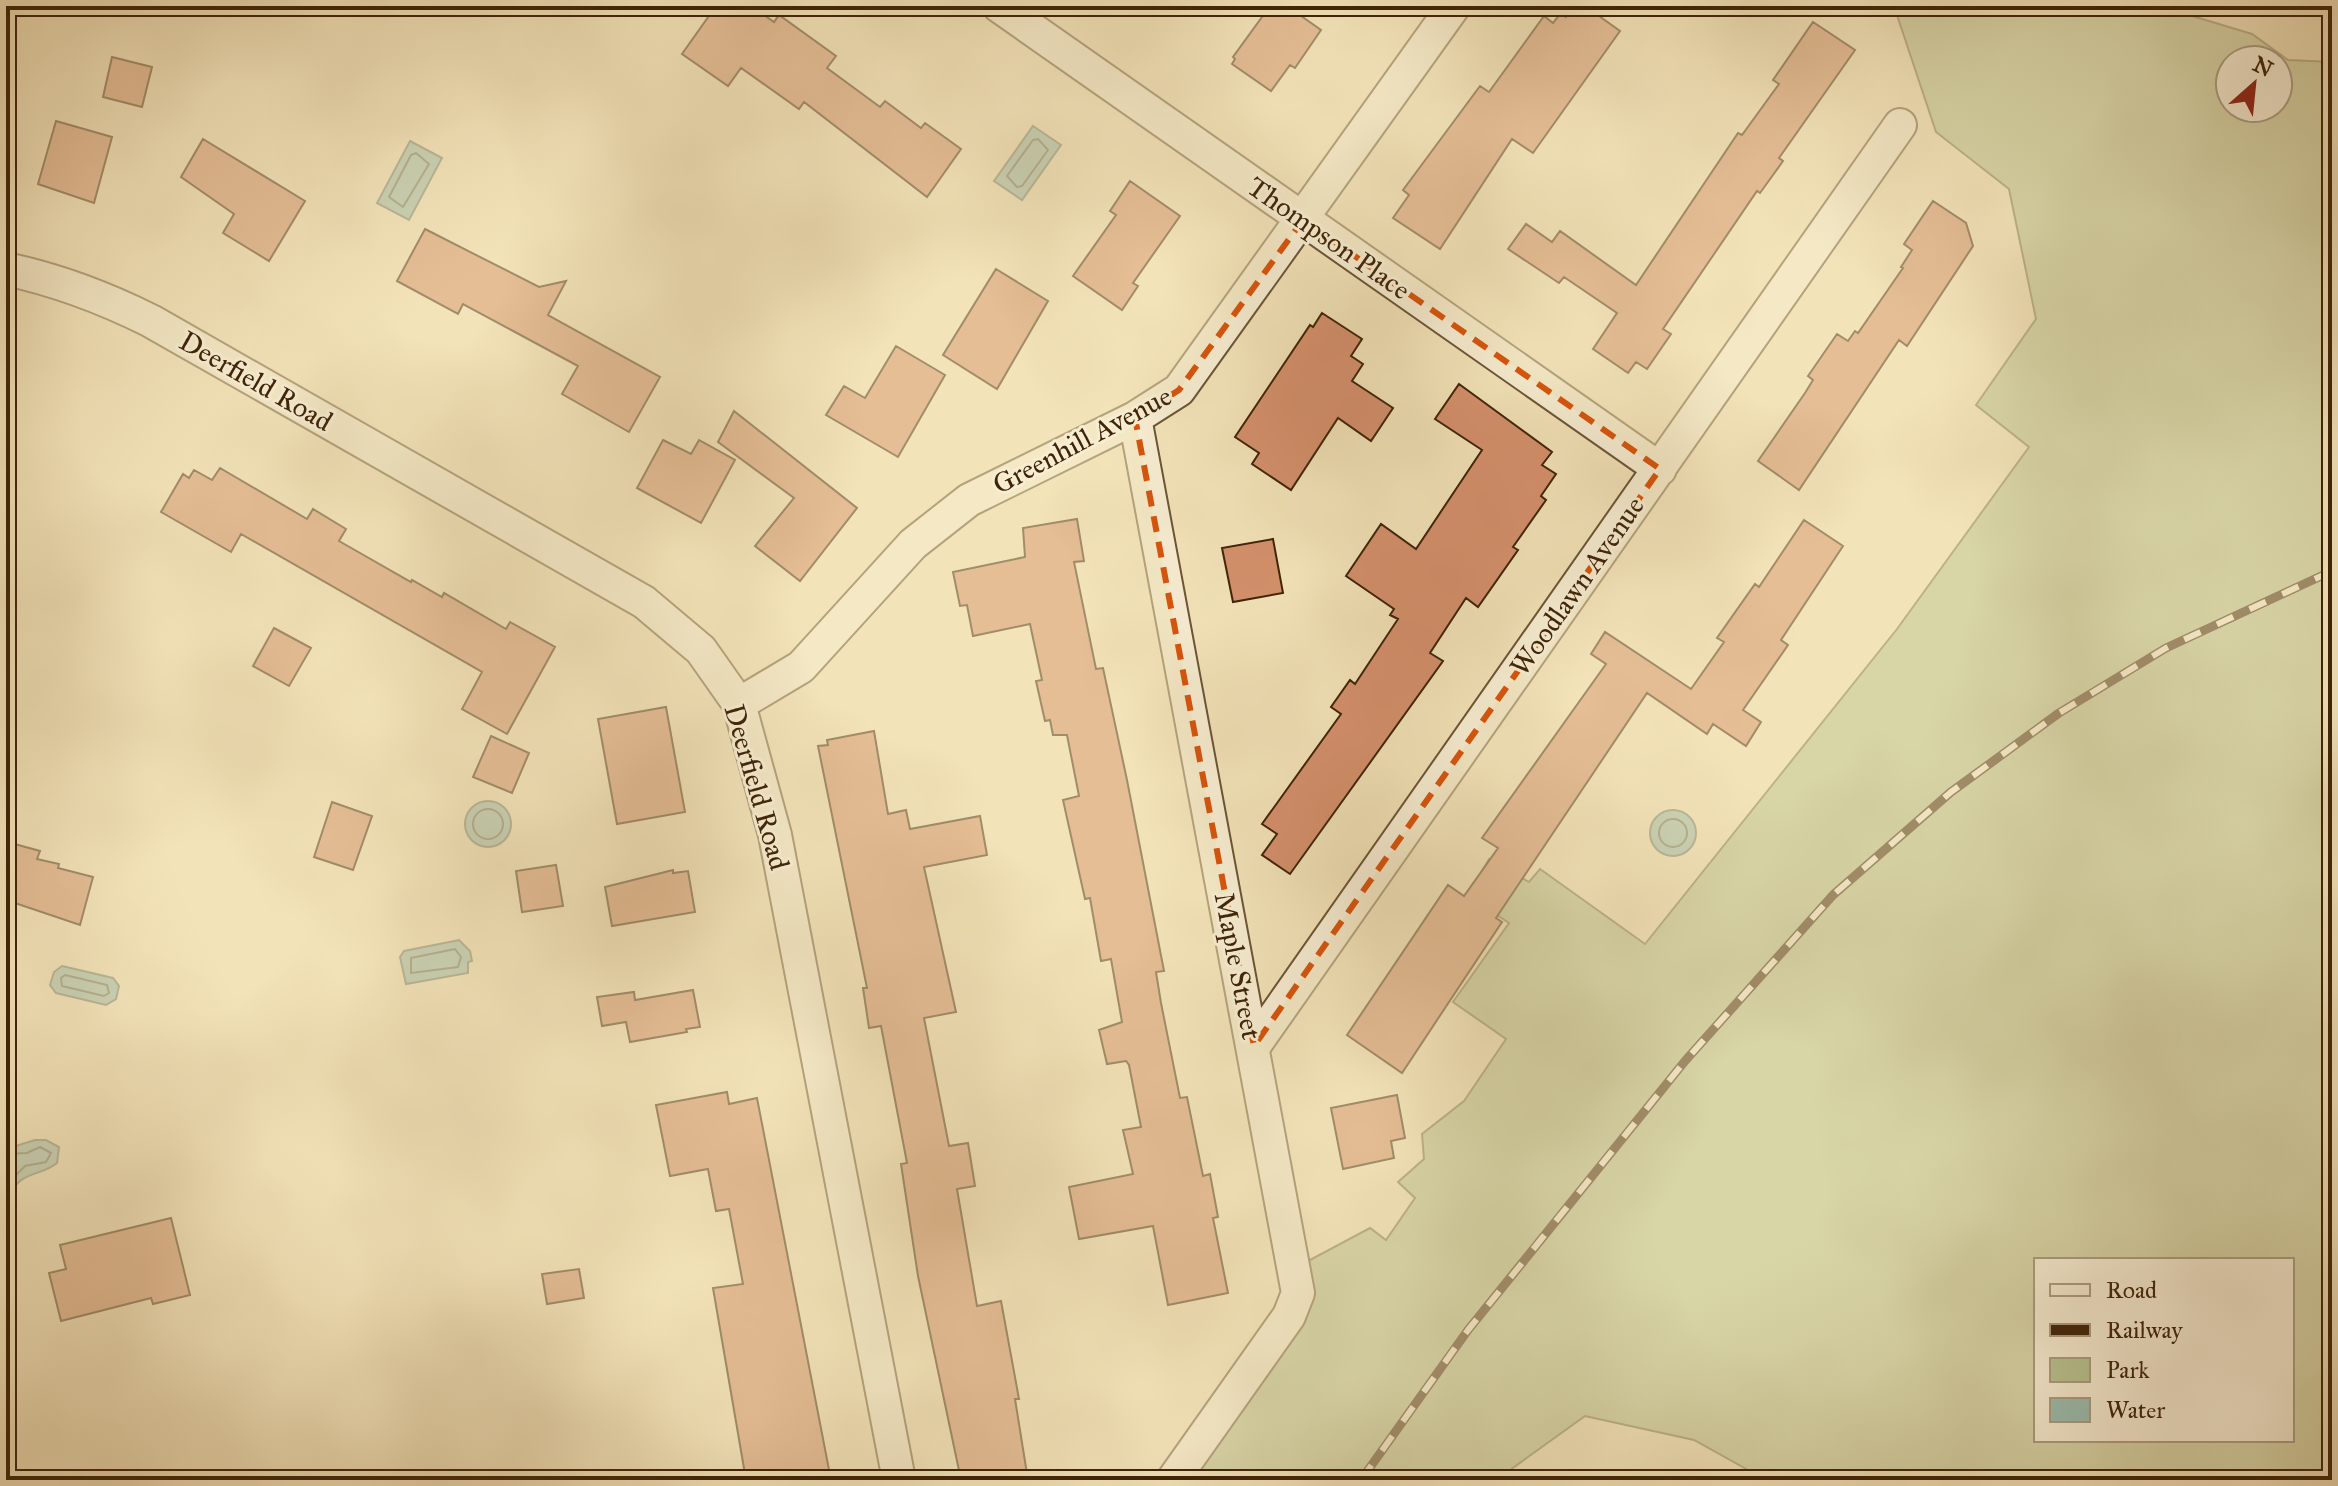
<svg xmlns="http://www.w3.org/2000/svg" width="2338" height="1486" font-family="'IM FELL Great Primer',serif">
	<rect width="100%" height="100%" fill="#f3e3b9"/>
	<filter id="stains"><feTurbulence type="fractalNoise" baseFrequency=".0025" numOctaves="4"/><feColorMatrix values="0 0 0 0 .2 0 0 0 0 .09 0 0 0 0 .02 0 0 0 .5 -.17"/></filter>
	<radialGradient id="worn" r=".72"><stop offset=".6" stop-color="#630" stop-opacity="0"/><stop offset="1" stop-color="#630" stop-opacity=".3"/></radialGradient>
	<path fill="#b8c491" stroke="#7c744c" stroke-width="2" fill-rule="evenodd" d="M 1894,6 L 2159,6 L 2252,34 L 2288,60 L 2332,62 L 2332,1480 L 1766,1480 L 1694,1440 L 1585,1416 L 1496,1480 L 1173,1480 L 1289,1316 L 1295,1268 L 1370,1228 L 1386,1240 L 1415,1198 L 1398,1182 L 1424,1159 L 1422,1134 L 1464,1101 L 1506,1039 L 1453,1002 L 1509,923 L 1468,896 L 1489,859 L 1529,882 L 1540,869 L 1645,944 L 1897,629 L 2029,447 L 1976,405 L 2036,319 L 2009,189 L 1936,132 ZM 2230,60 L 2278,60 L 2278,108 L 2230,108 ZM 2036,1260 L 2292,1260 L 2292,1440 L 2036,1440 Z"/>
	<path fill="#9bbeaf" stroke="#76806c" stroke-width="2" d="M 1033,126 L 1061,145 L 1022,200 L 994,181 Z
		M 410,141 L 442,158 L 409,220 L 377,203 Z
		M465 824a23 23 0 1 1 46 0a23 23 0 1 1-46 0Z
		M1650 833a23 23 0 1 1 46 0a23 23 0 1 1-46 0Z
		M 459,940 L 470,951 L 472,961 L 468,962 L 468,973 L 406,984 L 400,957 L 404,951 Z
		M 62,966 L 113,978 L 119,986 L 116,999 L 106,1005 L 56,993 L 50,985 L 54,972 Z
		M 35,1140 L 46,1140 L 59,1147 L 57,1163 C 42,1176 17,1172 12,1194 L 6,1198 L 6,1149 Z"/>
	<g fill="none" stroke-linecap="round" stroke-linejoin="round">
		<path stroke="#6d715c" stroke-width="2" d="M 1038,139 L 1048,150 L 1022,186 L 1017,187 L 1007,176 L 1033,140 Z
			M 416,153 L 429,164 L 403,207 L 389,197 L 411,155 Z
			M473 824a15 15 0 1 1 30 0a15 15 0 1 1-30 0Z
			M1659 833a14 14 0 1 1 28 0a14 14 0 1 1-28 0Z
			M 455,949 L 461,957 L 458,967 L 411,973 L 411,958 Z
			M 65,975 L 107,985 L 109,993 L 104,996 L 62,986 L 61,978 Z
			M 6,1154 L 27,1153 L 40,1147 L 51,1153 L 46,1162 L 25,1166 L 6,1185"/>
	</g>
	<path fill="#d4906c" stroke="#3f2408" stroke-width="2" d="M 716,6 L 751,6 L 774,22 L 779,15 L 836,56 L 827,68 L 880,107 L 885,101 L 921,128 L 925,123 L 961,149 L 927,197 L 804,102 L 799,109 L 741,68 L 728,86 L 682,54 Z
		M 1270,6 L 1287,6 L 1321,30 L 1295,68 L 1290,65 L 1271,91 L 1232,64 L 1235,59 L 1233,57 Z
		M 1574,6 L 1585,6 L 1620,31 L 1533,153 L 1512,139 L 1440,249 L 1393,218 L 1409,195 L 1403,190 L 1480,86 L 1489,92 L 1544,16 L 1553,23 L 1560,14 L 1566,17 Z
		M 1813,22 L 1855,50 L 1779,158 L 1783,161 L 1760,193 L 1757,191 L 1663,329 L 1671,334 L 1647,369 L 1636,362 L 1628,373 L 1593,349 L 1617,313 L 1564,277 L 1559,283 L 1508,249 L 1526,224 L 1552,242 L 1560,231 L 1636,285 L 1738,133 L 1742,135 L 1779,84 L 1773,80 Z
		M 112,57 L 152,67 L 142,107 L 103,97 Z
		M 56,121 L 112,137 L 94,203 L 38,184 Z
		M 203,139 L 305,201 L 269,261 L 223,233 L 234,214 L 181,177 Z
		M 1130,181 L 1180,216 L 1133,283 L 1138,286 L 1122,310 L 1073,276 L 1116,215 L 1110,211 Z
		M 1933,201 L 1966,223 L 1973,246 L 1907,346 L 1899,340 L 1799,490 L 1758,461 L 1805,393 L 1813,380 L 1808,376 L 1837,334 L 1848,341 L 1855,331 L 1858,333 L 1903,268 L 1901,267 L 1912,250 L 1904,244 Z
		M 425,229 L 539,287 L 566,281 L 548,315 L 660,377 L 629,432 L 562,394 L 578,366 L 463,304 L 458,314 L 397,281 Z
		M 996,269 L 1048,301 L 997,389 L 943,355 Z
		M 1322,313 L 1362,339 L 1351,356 L 1363,364 L 1352,381 L 1393,408 L 1371,441 L 1338,418 L 1291,490 L 1252,464 L 1259,453 L 1235,437 L 1310,325 L 1313,327 Z
		M 896,346 L 945,375 L 898,457 L 826,415 L 844,386 L 865,398 Z
		M 1459,384 L 1552,452 L 1542,465 L 1556,474 L 1541,496 L 1546,500 L 1513,547 L 1518,550 L 1478,607 L 1466,598 L 1430,653 L 1443,661 L 1290,874 L 1262,855 L 1277,834 L 1262,824 L 1341,714 L 1331,707 L 1350,680 L 1355,684 L 1398,619 L 1390,615 L 1394,609 L 1346,576 L 1381,524 L 1416,549 L 1482,450 L 1435,419 Z
		M 734,411 L 857,508 L 800,581 L 755,546 L 794,498 L 718,442 Z
		M 663,440 L 691,454 L 699,440 L 735,460 L 701,523 L 637,488 Z
		M 220,468 L 307,519 L 313,509 L 346,529 L 339,541 L 411,582 L 412,580 L 442,597 L 444,593 L 506,629 L 510,622 L 555,647 L 507,734 L 462,709 L 482,672 L 241,534 L 231,552 L 161,512 L 183,474 L 189,478 L 194,470 L 212,480 Z
		M 1077,519 L 1084,561 L 1074,562 L 1096,669 L 1103,668 L 1127,780 L 1164,971 L 1156,972 L 1161,1003 L 1180,1098 L 1187,1097 L 1203,1176 L 1210,1174 L 1218,1217 L 1213,1218 L 1228,1293 L 1168,1305 L 1153,1226 L 1079,1239 L 1069,1187 L 1133,1174 L 1123,1130 L 1141,1127 L 1129,1065 L 1126,1061 L 1107,1064 L 1099,1030 L 1122,1022 L 1111,959 L 1101,961 L 1090,898 L 1085,899 L 1063,800 L 1079,796 L 1067,735 L 1053,735 L 1050,720 L 1045,721 L 1036,681 L 1042,680 L 1030,624 L 973,636 L 967,605 L 960,606 L 953,572 L 1025,557 L 1023,528 Z
		M 1804,520 L 1843,546 L 1781,640 L 1788,645 L 1743,710 L 1761,722 L 1746,746 L 1713,724 L 1707,734 L 1647,693 L 1496,918 L 1502,922 L 1402,1073 L 1347,1035 L 1448,885 L 1464,896 L 1498,848 L 1482,838 L 1606,664 L 1591,654 L 1605,632 L 1691,689 L 1724,642 L 1717,638 L 1755,584 L 1759,587 Z
		M 1273,539 L 1283,593 L 1233,602 L 1222,548 Z
		M 274,628 L 311,648 L 289,686 L 253,666 Z
		M 666,707 L 685,812 L 617,824 L 598,719 Z
		M 874,731 L 888,814 L 906,810 L 910,829 L 980,816 L 987,855 L 924,867 L 956,1012 L 924,1018 L 949,1146 L 968,1143 L 975,1186 L 957,1189 L 977,1306 L 1001,1301 L 1019,1399 L 1015,1399 L 1028,1480 L 961,1480 L 918,1276 L 901,1164 L 907,1163 L 881,1026 L 869,1028 L 863,988 L 867,988 L 818,746 L 828,745 L 827,740 Z
		M 491,736 L 529,753 L 512,793 L 473,777 Z
		M 332,802 L 372,816 L 353,870 L 314,857 Z
		M 11,843 L 40,851 L 37,859 L 59,864 L 58,868 L 93,877 L 80,925 L 6,900 L 6,865 Z
		M 556,865 L 563,906 L 522,912 L 516,871 Z
		M 673,870 L 673,873 L 688,871 L 695,912 L 612,926 L 605,887 Z
		M 693,990 L 700,1027 L 686,1029 L 687,1032 L 630,1042 L 626,1022 L 602,1026 L 597,997 L 634,992 L 635,1000 Z
		M 727,1092 L 729,1104 L 757,1098 L 831,1480 L 746,1480 L 713,1288 L 743,1284 L 729,1209 L 716,1211 L 708,1169 L 670,1176 L 656,1105 Z
		M 1397,1095 L 1405,1138 L 1391,1141 L 1394,1158 L 1343,1169 L 1331,1108 Z
		M 171,1218 L 190,1295 L 153,1304 L 151,1298 L 61,1321 L 49,1273 L 66,1269 L 60,1245 Z
		M 579,1269 L 584,1298 L 547,1304 L 542,1274 Z"/>
	<g fill="none" stroke-linecap="round" stroke-linejoin="round">
		<defs>
			<path id="street" d="M 999,6 L 1660,469
				M 6,269 C 58,280 103,297 151,321 L 644,602 L 701,650 L 739,704 L 775,835 L 899,1480
				M 1135,418 L 1298,1293 L 1289,1316 L 1173,1480
				M 739,704 L 801,667 L 913,544 L 969,500 L 1135,418 L 1179,390 L 1454,6
				M 1254,1046 L 1900,125"/>
		</defs>
		<use href="#street" stroke="#6c5434" stroke-width="36"/>
		<use href="#street" stroke="#f7edd2" stroke-width="32"/>
		<defs>
			<path id="rail" d="M 1361,1480 L 1468,1330 L 1685,1061 L 1833,895 L 1951,792 L 2059,713 L 2166,648 L 2332,571"/>
		</defs>
		<use href="#rail" stroke="#3f2408" stroke-width="9"/>
		<use href="#rail" stroke="#f7edd2" stroke-width="6" stroke-dasharray="18" stroke-linecap="butt"/>
	</g>
	<path d="M0 0H2338V1486H0ZM 1303,220 L 1660,469 L 1254,1046 L 1135,418 L 1179,390 Z" fill="#f3e3b9" fill-opacity=".55" fill-rule="evenodd"/>
	<path fill="none" stroke="#d7540c" stroke-width="6" stroke-dasharray="16 10" stroke-linejoin="round" d="M 1303,220 L 1660,469 L 1254,1046 L 1135,418 L 1179,390 Z"/>
	<g text-anchor="middle" dominant-baseline="central" stroke-width="6" stroke-linejoin="round" paint-order="stroke">
		<g font-size="28" fill="#3f2408" stroke="#f7edd2">
			<text transform="translate(1329 238) rotate(35)">Thompson Place</text>
			<text transform="translate(256 381) rotate(30)">Deerfield Road</text>
			<text transform="translate(1082 440) rotate(-28)">Greenhill Avenue</text>
			<text transform="translate(1577 586) rotate(-55)">Woodlawn Avenue</text>
			<text transform="translate(757 787) rotate(74)">Deerfield Road</text>
			<text transform="translate(1238 966) rotate(79)">Maple Street</text>
		</g>
	</g>
	<rect width="2338" height="1486" fill="none" stroke="#f3e3b9" stroke-width="32"/>
	<rect x="8" y="8" width="2322" height="1470" fill="none" stroke="#3f2408" stroke-width="4"/>
	<rect x="16" y="16" width="2306" height="1454" fill="none" stroke="#3f2408" stroke-width="2"/>
	<rect x="2034" y="1258" width="260" height="184" fill="#f7edd2" stroke="#ad9d81" stroke-width="2"/>
	<rect x="2050" y="1284" width="40" height="12" fill="#f7edd2" stroke="#ad9d81" stroke-width="2"/>
	<text x="2106" y="1298" font-size="24" fill="#3f2408">Road</text>
	<rect x="2050" y="1324" width="40" height="12" fill="#3f2408" stroke="#ad9d81" stroke-width="2"/>
	<text x="2106" y="1338" font-size="24" fill="#3f2408">Railway</text>
	<rect x="2050" y="1358" width="40" height="24" fill="#b8c491" stroke="#ad9d81" stroke-width="2"/>
	<text x="2106" y="1378" font-size="24" fill="#3f2408">Park</text>
	<rect x="2050" y="1398" width="40" height="24" fill="#9bbeaf" stroke="#ad9d81" stroke-width="2"/>
	<text x="2106" y="1418" font-size="24" fill="#3f2408">Water</text>
	<g transform="translate(2254 84) rotate(27)"><circle r="38" fill="#f7edd2" stroke="#ad9d81" stroke-width="2"/>
	<path d="M0-6L14 30L0 20L-14 30Z" fill="#8f2418"/>
	<text y="-12" font-size="22" font-weight="bold" text-anchor="middle" fill="#3f2408">N</text>
	</g>
	<rect width="100%" height="100%" filter="url(#stains)"/>
	<rect width="100%" height="100%" fill="url(#worn)"/>
</svg>
